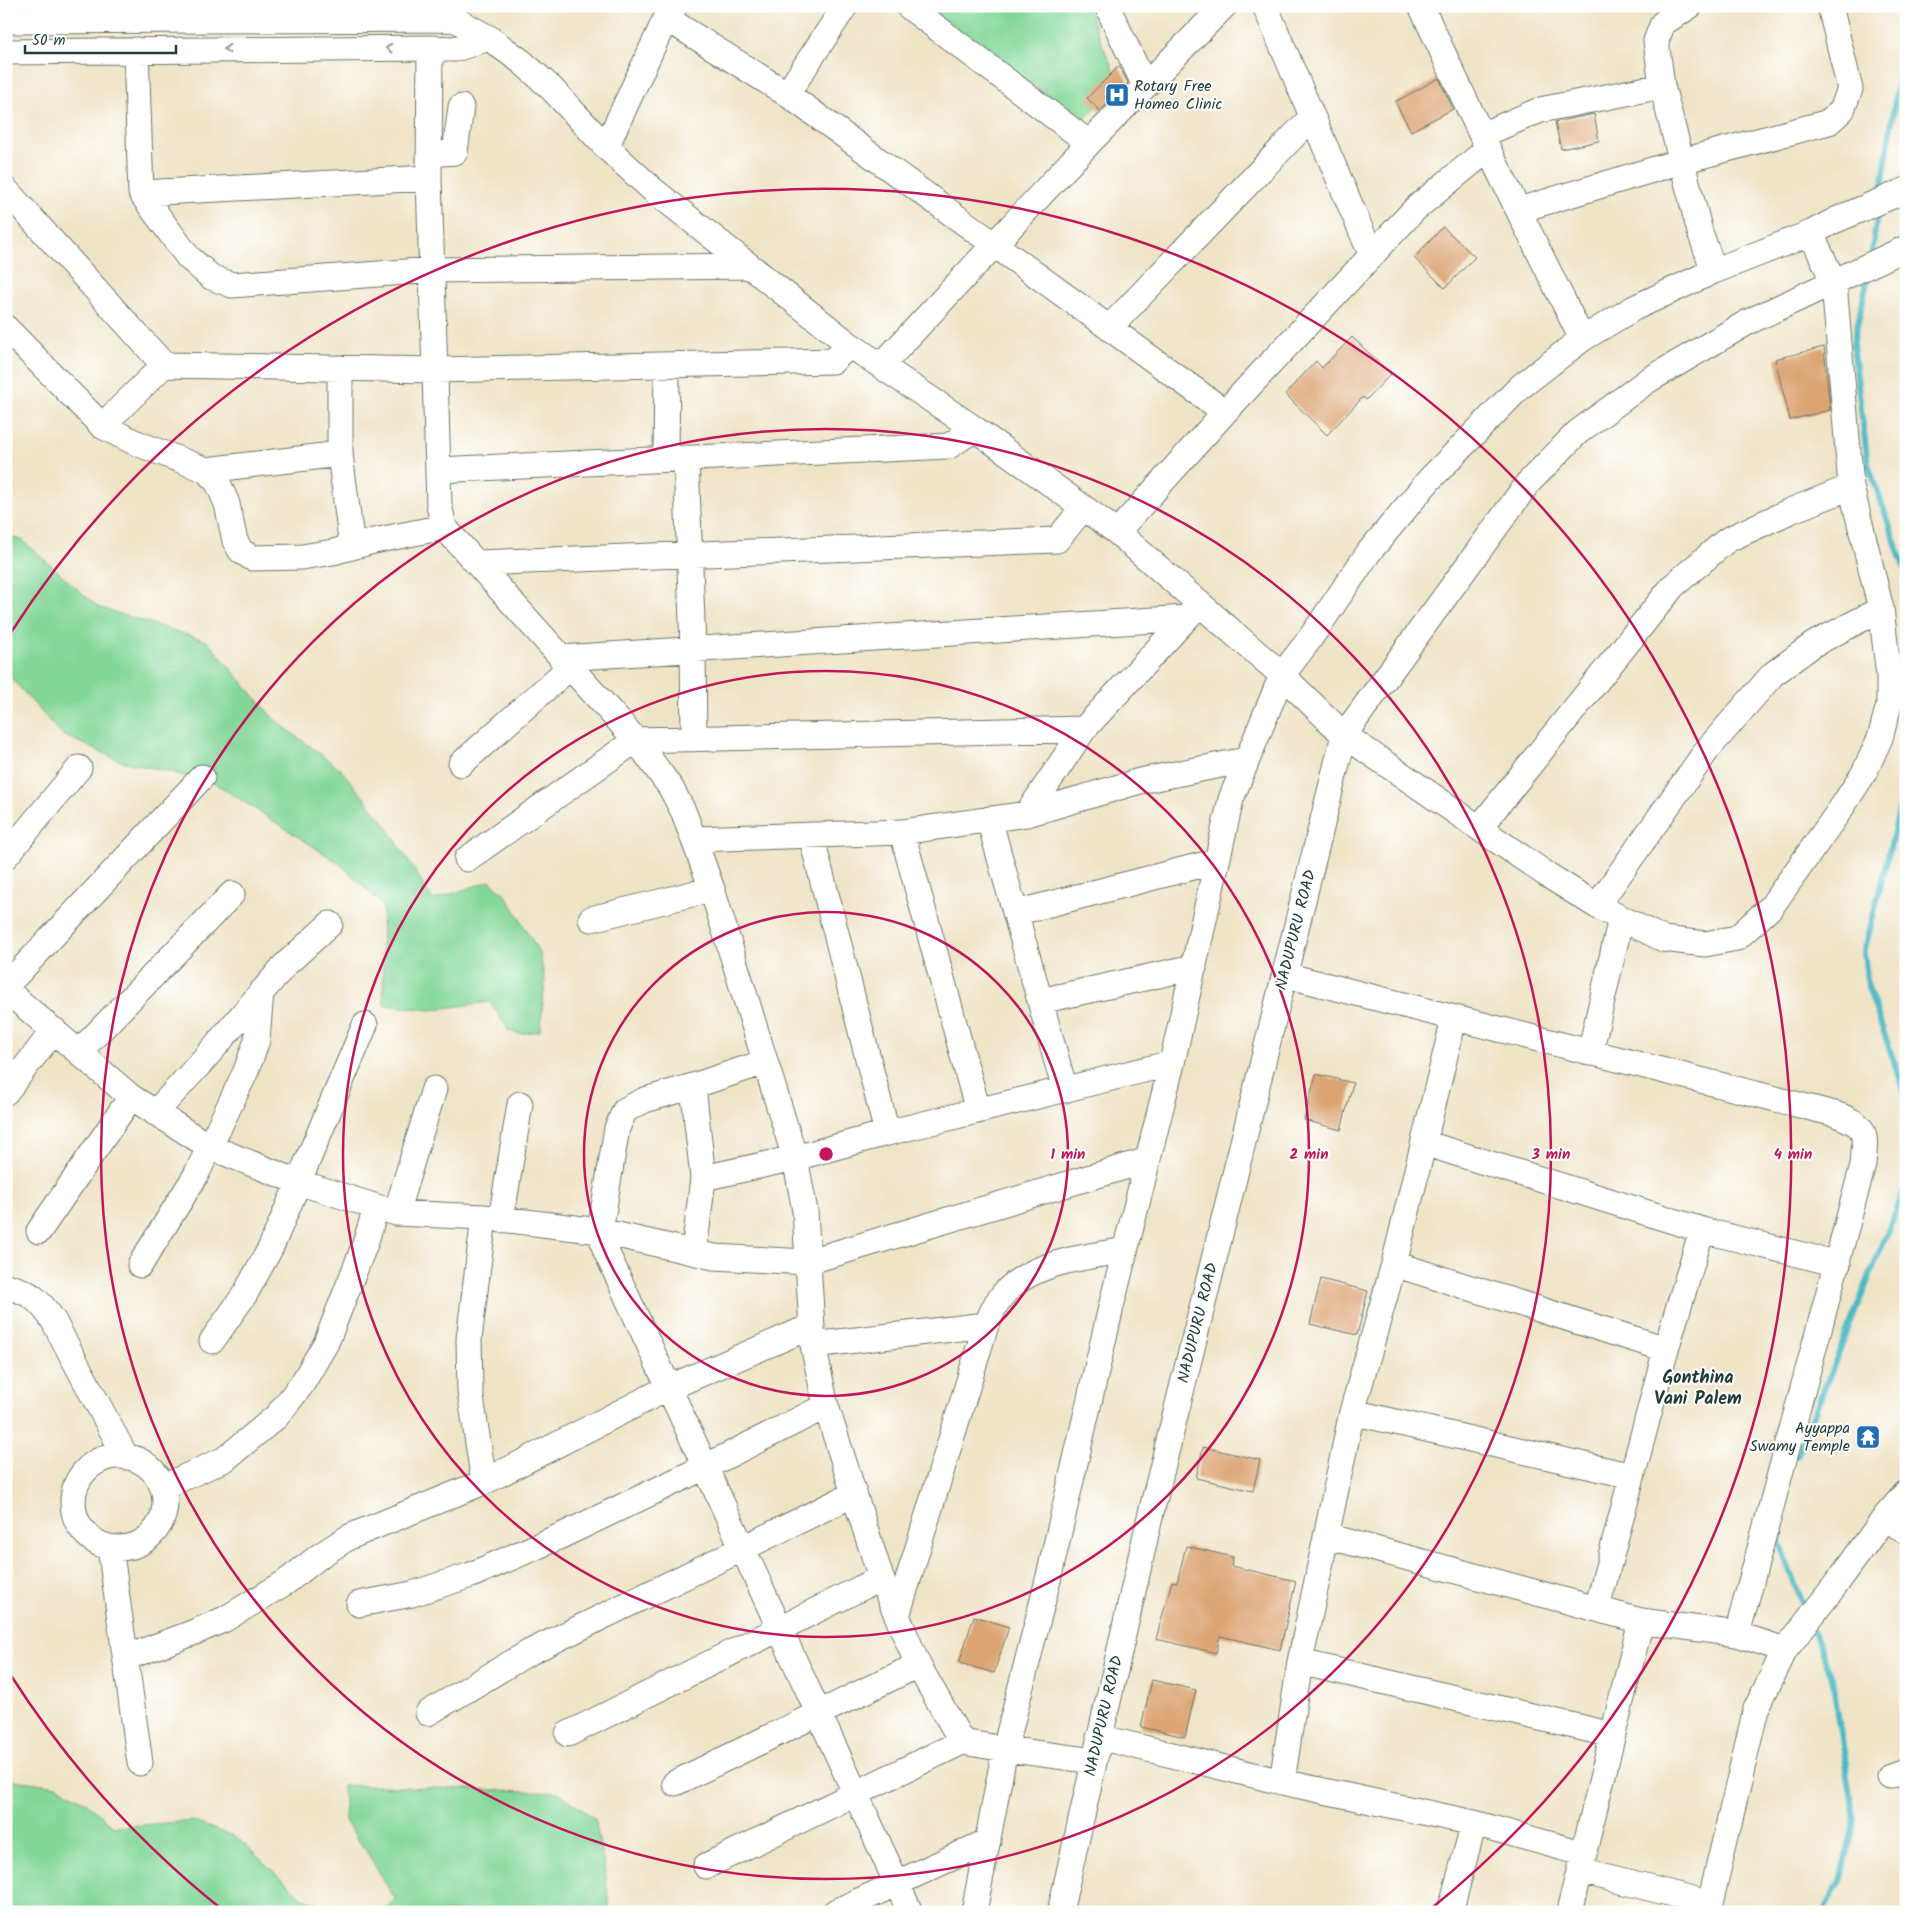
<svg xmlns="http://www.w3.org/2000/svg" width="1912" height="1918" font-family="Kalam,sans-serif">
	<rect width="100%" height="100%" fill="#fff"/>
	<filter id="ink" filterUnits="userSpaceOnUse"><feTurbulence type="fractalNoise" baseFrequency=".02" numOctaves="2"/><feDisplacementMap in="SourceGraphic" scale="10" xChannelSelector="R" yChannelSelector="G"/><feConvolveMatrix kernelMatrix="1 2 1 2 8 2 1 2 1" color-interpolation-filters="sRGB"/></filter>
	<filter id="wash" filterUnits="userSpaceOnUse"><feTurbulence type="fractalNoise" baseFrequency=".0096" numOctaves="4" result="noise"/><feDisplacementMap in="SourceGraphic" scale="20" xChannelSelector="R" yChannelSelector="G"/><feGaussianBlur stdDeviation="1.12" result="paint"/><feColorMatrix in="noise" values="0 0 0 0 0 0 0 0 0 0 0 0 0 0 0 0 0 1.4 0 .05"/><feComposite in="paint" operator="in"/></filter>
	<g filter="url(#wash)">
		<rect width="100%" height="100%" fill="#f0e4c7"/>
		<path fill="#83d798" stroke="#518a66" d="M 925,6 L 1086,6 L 1119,83 L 1083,121 Z
			M 6,536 L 22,540 L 98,607 L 207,641 L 274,719 L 341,770 L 384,822 L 433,900 L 490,881 L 506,895 L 540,954 L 545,982 L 540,1031 L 520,1034 L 509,1031 L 490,1002 L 430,1010 L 384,1005 L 382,946 L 383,905 L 339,863 L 213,782 L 121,761 L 61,734 L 6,672 Z
			M 6,1779 L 58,1786 L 88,1804 L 114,1827 L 192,1821 L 236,1837 L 303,1898 L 346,1912 L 6,1912 Z
			M 343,1785 L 558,1792 L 595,1819 L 605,1872 L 610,1912 L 384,1912 L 395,1899 L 368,1854 L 345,1821 Z"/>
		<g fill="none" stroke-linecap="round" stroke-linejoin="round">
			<path stroke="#4bb9c5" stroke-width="6" d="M 1881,194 L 1903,47 L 1903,6
				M 1871,259 L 1878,209
				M 1869,273 L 1853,345 L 1868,464 L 1906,573
				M 1906,783 L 1864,953 L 1868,987 L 1906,1096
				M 1797,1456 L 1906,1186
				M 1784,1501 L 1779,1542 L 1806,1614
				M 1811,1625 L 1832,1678 L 1855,1820 L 1841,1881 L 1824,1912"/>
		</g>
		<g id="blocks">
			<path fill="#dca473" d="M 1119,66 L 1128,83 L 1100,111 L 1087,98 Z
				M 1439,78 L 1453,109 L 1411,131 L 1395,102 Z
				M 1594,114 L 1599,141 L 1561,149 L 1555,122 Z
				M 1443,227 L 1475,257 L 1445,288 L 1414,258 Z
				M 1352,337 L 1391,374 L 1366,400 L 1363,397 L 1327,435 L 1285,394 L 1316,361 L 1322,368 Z
				M 1824,347 L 1830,410 L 1790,420 L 1775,359 Z
				M 1316,1074 L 1353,1083 L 1341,1130 L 1304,1120 Z
				M 1321,1279 L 1368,1291 L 1357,1335 L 1310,1324 Z
				M 1203,1447 L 1260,1460 L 1253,1491 L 1196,1478 Z
				M 1186,1546 L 1233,1557 L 1231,1566 L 1296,1581 L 1280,1650 L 1220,1636 L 1216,1653 L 1156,1639 L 1172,1581 L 1177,1582 Z
				M 974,1616 L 1009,1627 L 994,1673 L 959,1663 Z
				M 1152,1680 L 1196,1690 L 1185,1737 L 1141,1727 Z"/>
		</g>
	</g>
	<g filter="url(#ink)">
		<use href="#blocks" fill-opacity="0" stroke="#687767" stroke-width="1"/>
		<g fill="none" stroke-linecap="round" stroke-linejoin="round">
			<defs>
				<path id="minor" d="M 908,6 L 1089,143
					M 1107,6 L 1145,86
					M 1265,6 L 1372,256
					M 1421,6 L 1488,149 L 1582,339
					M 1690,6 L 1663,23 L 1656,41 L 1662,86 L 1700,232 L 1714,271
					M 666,18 L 787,94 L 1225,412
					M 6,21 L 454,19 L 489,38 L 522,62 L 551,88 L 606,147 L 653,190 L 850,345 L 975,429 L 1117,532 L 1282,675 L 1344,735 L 1546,874 L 1597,906 L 1663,939 L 1705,944 L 1737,938 L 1771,907 L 1840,810 L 1864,773 L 1880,738 L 1889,705 L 1889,676 L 1881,609 L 1851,487 L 1834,283 L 1811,233
					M 430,48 L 429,178 L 439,505 L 444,527 L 636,740 L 671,788 L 684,813 L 712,889 L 795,1158 L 805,1211 L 813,1345 L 826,1406 L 881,1578 L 918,1665 L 962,1742 L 1005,1749 L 1094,1761
					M 136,50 L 141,193 L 429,178
					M 6,52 L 430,48 L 455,49 L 489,38
					M 787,94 L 845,6
					M 1482,135 L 1540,110 L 1662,86
					M 606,147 L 666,18 L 675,6
					M 429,154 L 455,152 L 461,107
					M 6,190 L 164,365 L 435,370 L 833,361 L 850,345
					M 141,193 L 188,257 L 211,277 L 232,285 L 432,270 L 749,266
					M 1519,210 L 1682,161 L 1829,122 L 1842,110 L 1850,89 L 1830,6
					M 6,328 L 102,426 L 134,442 L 206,470 L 218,483 L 227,504 L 235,541 L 241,551 L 252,558 L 302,557 L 333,552 L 374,541 L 444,527
					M 1109,328 L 1312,117
					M 881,366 L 1089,143 L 1224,6
					M 102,426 L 164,365
					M 340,454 L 352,547
					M 686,458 L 693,649 L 694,739
					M 666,459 L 667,365
					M 206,470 L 340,454 L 340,368
					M 438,470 L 949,446 L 975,429
					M 1117,532 L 1225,412 L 1415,209 L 1488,149
					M 477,563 L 1057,540 L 1083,508
					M 561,658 L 1186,618
					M 461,764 L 570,667
					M 1027,814 L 1084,729 L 1193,611
					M 989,819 L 1065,1090
					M 1480,827 L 1673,586 L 1727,540 L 1790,511 L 1851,487
					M 902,832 L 978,1111
					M 811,835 L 887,1133
					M 694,839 L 902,832 L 1027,814 L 1140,781 L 1246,760
					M 6,856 L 79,768
					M 467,859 L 636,740 L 1084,729
					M 1597,906 L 1707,750 L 1773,674 L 1814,644 L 1881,609
					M 1015,913 L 1217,861
					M 591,919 L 712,889
					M 1285,975 L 1835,1114 C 1868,1126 1866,1132 1863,1165 L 1737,1634
					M 6,986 L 202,777
					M 6,990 L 131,1097 L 210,1147 L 298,1182 L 396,1213 L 484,1217 L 600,1231 L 714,1257 L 807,1262 L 1148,1160
					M 1040,1001 L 1194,967
					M 79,1052 L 232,894
					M 1590,1053 L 1621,918
					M 765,1062 L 693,1086 L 645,1100 L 625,1110 L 617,1128 L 600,1231 L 605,1249 L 910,1912
					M 693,1086 L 703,1178 L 694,1252
					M 6,1092 L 54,1030
					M 155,1113 L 206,1057 L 285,965 L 330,924
					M 1424,1143 L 1702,1230
					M 703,1178 L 795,1158 L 887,1133 L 1172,1063
					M 396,1213 L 434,1089
					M 484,1217 L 469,1339 L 470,1391 L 484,1482
					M 501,1220 L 520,1104
					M 39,1231 L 131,1097
					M 1394,1264 L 1666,1349 L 1702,1230 L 1838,1264
					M 140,1265 L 196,1175 L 246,1071 L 257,1040 L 261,992
					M 6,1286 C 31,1292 39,1300 53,1320 L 126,1457
					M 212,1341 L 245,1294 L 271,1247 L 365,1025
					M 813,1345 L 986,1325
					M 1352,1412 L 1632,1476
					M73 1502a46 46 0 1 1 92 0a46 46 0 1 1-92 0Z
					M 163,1487 L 225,1459 L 277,1416 L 302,1384 L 326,1343 L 365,1244 L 376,1208
					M 1906,1493 L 1885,1517 L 1906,1532
					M 1327,1536 L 1641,1621 L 1737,1634 L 1785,1650
					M 110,1547 L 140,1763
					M 359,1604 L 412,1594 L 471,1575 L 563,1535 L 705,1467 L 826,1406
					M 1597,1608 L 1666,1349
					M 897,1616 L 986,1325 C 990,1318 993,1308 998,1301 C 1025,1262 1082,1258 1125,1250
					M 125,1658 L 195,1632 L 225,1619 L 286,1582 L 321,1555 L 349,1537 L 484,1482 L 668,1388 L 812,1326
					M 1300,1662 L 1613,1735
					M 428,1713 L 528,1653 L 854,1494
					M 568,1734 L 881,1578
					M 1099,1737 L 1282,1782 L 1474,1823 L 1585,1854
					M 1890,1776 L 1906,1771
					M 1282,1782 L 1300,1662 L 1352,1412 L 1394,1264 L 1454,1019
					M 675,1783 L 918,1665
					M 706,1866 L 962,1742
					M 1580,1871 L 1709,1903
					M 835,1912 L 988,1841
					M 974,1912 L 1005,1749 L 1049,1576 L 1111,1307 L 1172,1063 L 1231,799 L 1282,675 L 1309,640 L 1369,552 L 1429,480 L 1520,387 L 1582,339 L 1634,308 L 1714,271 L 1811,233 L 1836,220 L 1906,190
					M 1060,1912 L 1150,1517 L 1344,735 L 1528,483 L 1578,432 L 1647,381 L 1748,322 L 1906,248
					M 1450,1912 L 1474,1823
					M 1569,1912 L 1641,1621
					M 1708,1912 L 1756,1709 L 1785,1650 L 1837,1583 L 1885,1517"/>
			</defs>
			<use href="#minor" stroke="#687767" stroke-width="27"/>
			<use href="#minor" stroke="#fff" stroke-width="25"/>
		</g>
		<defs><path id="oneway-chevron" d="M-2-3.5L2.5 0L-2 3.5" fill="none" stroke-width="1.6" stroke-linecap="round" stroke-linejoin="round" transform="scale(1.25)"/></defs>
		<g stroke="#8f9e9a">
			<use href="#oneway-chevron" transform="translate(389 48) rotate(180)"/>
			<use href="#oneway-chevron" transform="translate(227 49) rotate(180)"/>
		</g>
	</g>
	<g fill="none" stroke="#c2185b" stroke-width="2.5">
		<circle cx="826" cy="1154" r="242"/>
		<circle cx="826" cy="1154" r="483"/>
		<circle cx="826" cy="1154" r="725"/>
		<path d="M224 1911A967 967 0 0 1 10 1674M10 634A967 967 0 1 1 1428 1911"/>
	</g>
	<defs>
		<symbol id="hospital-square" viewBox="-11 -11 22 22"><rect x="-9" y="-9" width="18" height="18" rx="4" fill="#1f6fb2" stroke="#fff"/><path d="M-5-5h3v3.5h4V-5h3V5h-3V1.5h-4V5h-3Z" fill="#fff"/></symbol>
		<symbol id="temple-square" viewBox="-11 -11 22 22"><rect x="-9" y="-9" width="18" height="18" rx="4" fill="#1f6fb2" stroke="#fff"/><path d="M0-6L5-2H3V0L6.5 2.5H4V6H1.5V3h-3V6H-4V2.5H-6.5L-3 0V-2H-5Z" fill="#fff"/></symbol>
	</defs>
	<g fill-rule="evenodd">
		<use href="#hospital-square" x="1103" y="81" width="28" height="28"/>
		<use href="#temple-square" x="1854" y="1423" width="28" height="28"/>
	</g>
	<g text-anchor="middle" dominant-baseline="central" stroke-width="4" stroke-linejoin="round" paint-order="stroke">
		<g font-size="16" fill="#1f3d34" stroke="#fff" text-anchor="start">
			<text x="1134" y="86">Rotary Free<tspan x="1134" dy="18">Homeo Clinic</tspan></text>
			<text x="1850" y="1428" text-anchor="end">Ayyappa<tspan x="1850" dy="18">Swamy Temple</tspan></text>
		</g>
		<g font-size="16" fill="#1f3d34" stroke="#fff">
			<text transform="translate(1296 930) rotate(-76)">NADUPURU ROAD</text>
			<text transform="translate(1198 1323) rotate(-76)">NADUPURU ROAD</text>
			<text transform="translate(1104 1716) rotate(-77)">NADUPURU ROAD</text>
		</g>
		<g font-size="18" font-weight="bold" fill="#1f3d34" stroke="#fff">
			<text x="1698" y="1378">Gonthina<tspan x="1698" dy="21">Vani Palem</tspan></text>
		</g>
	</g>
	<circle cx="826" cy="1154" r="8" fill="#c2185b" stroke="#fff" stroke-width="2.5"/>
	<g font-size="15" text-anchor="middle" font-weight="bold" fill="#c2185b" stroke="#fff" stroke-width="4" stroke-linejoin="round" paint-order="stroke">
		<text x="1068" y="1159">1 min</text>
		<text x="1309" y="1159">2 min</text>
		<text x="1551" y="1159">3 min</text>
		<text x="1793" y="1159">4 min</text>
	</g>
	<rect width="1912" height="1918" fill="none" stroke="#fff" stroke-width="25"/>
	<path d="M25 45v8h151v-8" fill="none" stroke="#1f3d34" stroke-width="2.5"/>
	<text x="32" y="45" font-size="15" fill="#1f3d34" stroke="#ffffff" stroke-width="4" paint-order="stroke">50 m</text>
</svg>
